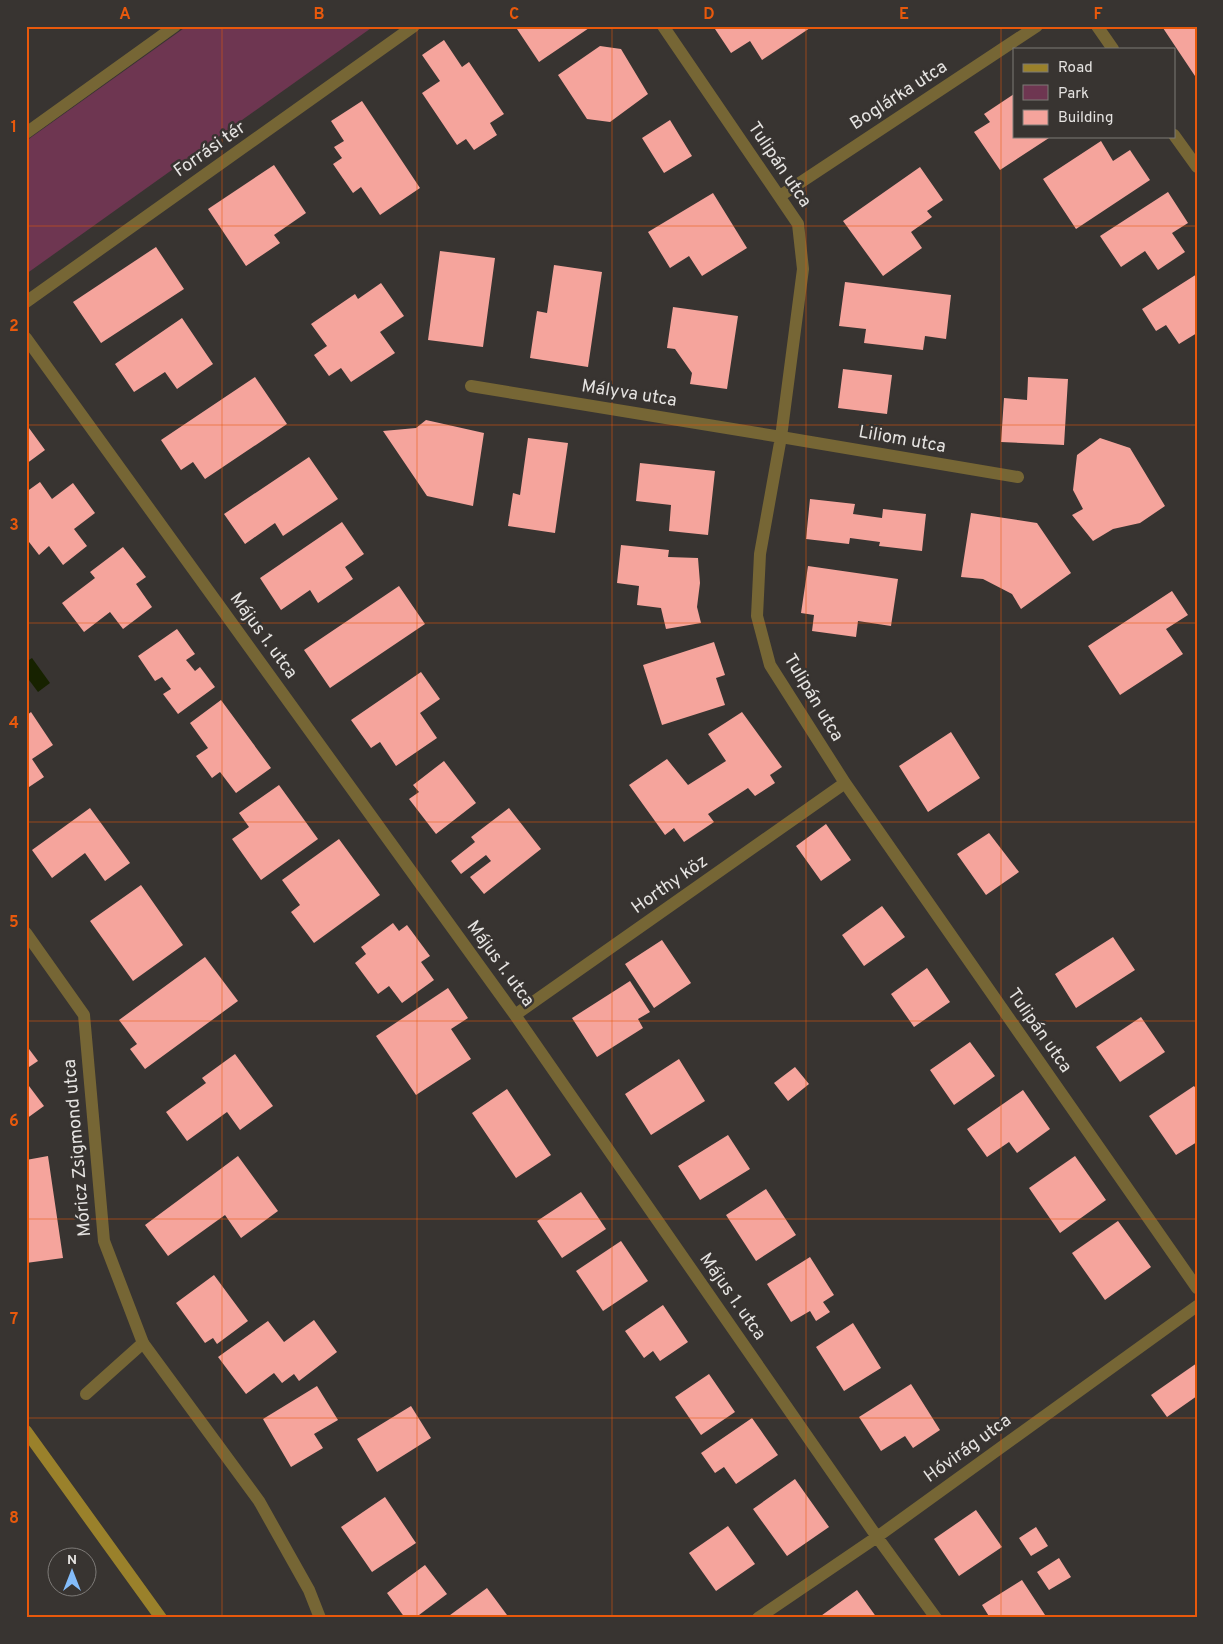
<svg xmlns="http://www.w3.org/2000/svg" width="1223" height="1644" font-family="Overpass,sans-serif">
	<rect width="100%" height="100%" fill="#383431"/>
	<path fill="#6e3651" d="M 187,26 L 374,26 L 26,274 L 26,141 Z"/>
	<path fill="#172200" d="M 32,658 L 50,683 L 38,692 L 26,676 L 26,662 Z"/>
	<path fill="#f5a49c" d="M 515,26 L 592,26 L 539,62 Z
		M 713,26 L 813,26 L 762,60 L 750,41 L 731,53 Z
		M 1166,26 L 1197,26 L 1197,75 L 1195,76 L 1163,28 Z
		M 444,40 L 462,67 L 469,62 L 504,114 L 490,123 L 497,135 L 474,150 L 466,139 L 457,145 L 422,93 L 440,81 L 422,55 Z
		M 600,46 L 621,49 L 648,94 L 610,122 L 587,119 L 558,75 Z
		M 1014,94 L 1014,136 L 1052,136 L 1000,170 L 974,132 L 990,122 L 984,114 Z
		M 362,101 L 420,188 L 380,215 L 361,187 L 353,193 L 333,164 L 342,158 L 334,147 L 344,141 L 331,121 Z
		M 670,120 L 692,156 L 664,173 L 642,138 Z
		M 1101,141 L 1113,161 L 1130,150 L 1150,180 L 1076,229 L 1043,179 Z
		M 274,165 L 306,213 L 274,235 L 280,243 L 246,266 L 208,209 Z
		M 920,167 L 943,200 L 927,211 L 932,217 L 911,232 L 922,248 L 883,276 L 843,221 Z
		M 1168,192 L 1188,223 L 1172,233 L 1185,252 L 1158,270 L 1145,251 L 1121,267 L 1100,236 Z
		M 713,193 L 747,248 L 702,276 L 689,256 L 670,268 L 648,232 Z
		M 156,247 L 184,289 L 101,343 L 73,302 Z
		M 440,251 L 495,258 L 483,347 L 428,340 Z
		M 554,265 L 602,272 L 588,367 L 530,358 L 537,311 L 547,313 Z
		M 1197,274 L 1197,333 L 1179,344 L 1166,325 L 1156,331 L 1142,309 Z
		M 845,282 L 951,295 L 946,339 L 925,336 L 923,350 L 864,343 L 866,329 L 839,326 Z
		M 381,283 L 404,316 L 380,332 L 395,353 L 351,382 L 341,368 L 329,376 L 314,355 L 327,346 L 311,324 L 355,294 L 358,299 Z
		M 673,307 L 738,316 L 727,389 L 690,384 L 692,373 L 675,349 L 667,348 Z
		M 182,318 L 213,364 L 177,389 L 165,372 L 134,392 L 115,364 Z
		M 843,369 L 892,375 L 887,414 L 838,408 Z
		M 255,377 L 287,424 L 205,479 L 193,462 L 181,470 L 161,440 Z
		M 1028,377 L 1068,379 L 1064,445 L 1001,442 L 1004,398 L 1027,400 Z
		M 426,420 L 484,433 L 473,506 L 427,496 L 383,431 L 416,428 Z
		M 26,424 L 45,450 L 26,464 Z
		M 528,438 L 568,443 L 555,533 L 508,526 L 513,493 L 520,495 Z
		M 1100,438 L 1130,448 L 1165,506 L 1140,523 L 1113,529 L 1093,541 L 1072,515 L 1083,509 L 1073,490 L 1077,455 Z
		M 309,457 L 338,499 L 283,536 L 275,523 L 245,544 L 224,514 Z
		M 640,463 L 715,471 L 708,535 L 669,531 L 671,505 L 636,501 Z
		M 40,482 L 52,499 L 73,483 L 95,513 L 74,529 L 87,546 L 63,565 L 49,546 L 39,555 L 26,538 L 26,492 Z
		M 810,499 L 855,504 L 853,514 L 882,518 L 883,509 L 926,514 L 922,551 L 879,546 L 880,542 L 850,538 L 849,544 L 806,539 Z
		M 971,513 L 1037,523 L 1071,573 L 1021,609 L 1012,594 L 983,579 L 961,577 Z
		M 342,522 L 364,554 L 345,567 L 353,579 L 318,603 L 310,590 L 281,610 L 260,578 Z
		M 621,545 L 669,550 L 668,557 L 698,558 L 700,583 L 697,607 L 701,623 L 666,629 L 661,608 L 637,605 L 639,586 L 617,583 Z
		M 123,547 L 146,577 L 136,584 L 152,607 L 123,629 L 110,612 L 84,632 L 62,603 L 95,578 L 90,572 Z
		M 808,566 L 898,579 L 891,626 L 858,621 L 856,637 L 812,631 L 814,615 L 801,613 Z
		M 399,586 L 425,624 L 330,688 L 304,650 Z
		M 1172,591 L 1188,615 L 1166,629 L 1183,654 L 1120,695 L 1088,646 Z
		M 177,629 L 195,654 L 186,660 L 195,671 L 200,667 L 215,687 L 178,714 L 163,694 L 171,689 L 162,677 L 155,681 L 138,656 Z
		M 714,642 L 725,675 L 716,678 L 725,705 L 662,725 L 643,665 Z
		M 421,672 L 440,699 L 420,713 L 437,738 L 396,766 L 380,742 L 371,748 L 351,720 Z
		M 221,700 L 271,768 L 236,793 L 220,772 L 212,778 L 196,756 L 208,748 L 190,723 Z
		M 31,712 L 53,745 L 32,759 L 44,777 L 26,789 L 26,716 Z
		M 742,712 L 782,767 L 770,775 L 775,783 L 755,796 L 748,788 L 708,814 L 714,822 L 684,842 L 674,828 L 665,835 L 629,785 L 667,759 L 688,785 L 726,761 L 708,734 Z
		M 951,732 L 980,778 L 928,812 L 899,766 Z
		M 444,761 L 476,803 L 436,834 L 409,799 L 419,792 L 413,785 Z
		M 279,785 L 318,839 L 261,880 L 232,839 L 249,827 L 239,813 Z
		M 90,808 L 130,863 L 105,881 L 85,853 L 52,878 L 32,850 Z
		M 509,808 L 541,849 L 484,894 L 470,877 L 491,861 L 486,855 L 461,874 L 451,861 L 475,842 L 471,837 Z
		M 826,824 L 851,860 L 821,881 L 796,846 Z
		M 989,833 L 1019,872 L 986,895 L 957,854 Z
		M 339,839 L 380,895 L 314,943 L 291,912 L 300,905 L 282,880 Z
		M 141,885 L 183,945 L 133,981 L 90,921 Z
		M 882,906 L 905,937 L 864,966 L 842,935 Z
		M 393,923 L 399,931 L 407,925 L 430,956 L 421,962 L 434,980 L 402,1003 L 389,986 L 378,994 L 355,963 L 366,954 L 361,947 Z
		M 1113,937 L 1135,970 L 1076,1008 L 1055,974 Z
		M 662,940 L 691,983 L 654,1008 L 625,964 Z
		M 205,957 L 238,1001 L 145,1069 L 130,1049 L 137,1044 L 119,1020 Z
		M 927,968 L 950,1002 L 914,1027 L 891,994 Z
		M 630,981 L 650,1012 L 638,1019 L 643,1028 L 597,1057 L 572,1018 Z
		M 448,988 L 468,1018 L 451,1029 L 471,1059 L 416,1095 L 376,1036 Z
		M 1141,1017 L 1165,1052 L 1120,1082 L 1096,1047 Z
		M 970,1042 L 995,1076 L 954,1105 L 930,1070 Z
		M 26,1045 L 38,1061 L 26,1069 Z
		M 235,1054 L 273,1106 L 240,1130 L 227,1112 L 187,1141 L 166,1112 L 206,1083 L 202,1078 Z
		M 679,1059 L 705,1101 L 651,1135 L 625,1094 Z
		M 795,1067 L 809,1084 L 788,1101 L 774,1083 Z
		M 26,1082 L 44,1106 L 26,1119 Z
		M 1194,1086 L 1197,1090 L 1197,1142 L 1176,1155 L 1149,1116 Z
		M 507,1089 L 551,1155 L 516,1178 L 472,1113 Z
		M 1023,1090 L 1050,1129 L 1017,1153 L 1009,1142 L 987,1157 L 967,1129 Z
		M 728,1135 L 750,1169 L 700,1200 L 678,1166 Z
		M 48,1156 L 63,1258 L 26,1263 L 26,1160 Z
		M 238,1156 L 278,1211 L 241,1238 L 225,1215 L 168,1256 L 145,1225 Z
		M 1075,1156 L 1106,1200 L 1060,1233 L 1029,1188 Z
		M 766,1189 L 796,1235 L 756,1261 L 726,1215 Z
		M 581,1192 L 606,1229 L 562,1258 L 537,1221 Z
		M 1118,1221 L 1151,1267 L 1105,1300 L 1072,1253 Z
		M 621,1241 L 648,1281 L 603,1311 L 576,1271 Z
		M 810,1257 L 834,1295 L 823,1302 L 830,1312 L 816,1321 L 810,1311 L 791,1322 L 767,1284 Z
		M 214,1275 L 248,1321 L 217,1344 L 213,1338 L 205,1343 L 176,1303 Z
		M 663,1305 L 688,1342 L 660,1361 L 653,1351 L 644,1358 L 625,1331 Z
		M 314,1320 L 337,1352 L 299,1381 L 294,1374 L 282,1383 L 274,1373 L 246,1394 L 218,1357 L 268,1321 L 284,1342 Z
		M 853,1323 L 881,1368 L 844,1391 L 816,1347 Z
		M 1197,1363 L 1197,1396 L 1167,1417 L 1151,1395 Z
		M 709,1374 L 735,1412 L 701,1435 L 675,1397 Z
		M 911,1384 L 940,1430 L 913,1448 L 905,1436 L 881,1451 L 859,1417 Z
		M 317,1386 L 338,1420 L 314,1434 L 323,1448 L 291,1467 L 263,1419 Z
		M 411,1406 L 431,1438 L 377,1472 L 357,1439 Z
		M 752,1418 L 778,1455 L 736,1484 L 724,1467 L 715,1473 L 701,1453 Z
		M 795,1479 L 829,1527 L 787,1556 L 753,1509 Z
		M 385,1497 L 416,1543 L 372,1572 L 341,1527 Z
		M 976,1510 L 1002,1547 L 959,1576 L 934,1539 Z
		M 728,1526 L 755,1564 L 716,1591 L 689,1553 Z
		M 1036,1527 L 1048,1546 L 1031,1556 L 1019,1538 Z
		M 1059,1558 L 1071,1577 L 1049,1590 L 1037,1572 Z
		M 425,1565 L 447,1594 L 415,1618 L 405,1618 L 387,1593 Z
		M 1022,1580 L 1047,1618 L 990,1618 L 982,1605 Z
		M 487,1588 L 507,1615 L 502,1618 L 446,1618 Z
		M 857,1590 L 877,1618 L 818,1618 Z"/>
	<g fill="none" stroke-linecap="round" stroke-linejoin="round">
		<path stroke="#766635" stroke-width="12" d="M 86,1394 L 143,1343"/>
		<path stroke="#766635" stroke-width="12" d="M 663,26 L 798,224 L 803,269 L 781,437 L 760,554 L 757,616 L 770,665 L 845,783 L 1197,1288
			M 1097,26 L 1113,49
			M 26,133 L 175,26
			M 1174,135 L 1197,167
			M 780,196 L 1037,26
			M 26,302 L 414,26
			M 26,338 L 515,1015 L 877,1537 L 936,1618
			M 471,386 L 781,437 L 1018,477
			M 26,933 L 84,1015 L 104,1241 L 143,1343 L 259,1501 L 309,1590 L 320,1618
			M 515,1015 L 845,783
			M 758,1618 L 877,1537 L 1197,1306"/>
		<path stroke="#9a812b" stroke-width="12" d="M 26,1431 L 161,1618"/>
	</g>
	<path fill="none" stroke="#e8590c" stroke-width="1" stroke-opacity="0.55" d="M 222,26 L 222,1618M 417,26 L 417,1618M 612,26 L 612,1618M 806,26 L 806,1618M 1001,26 L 1001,1618M 26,226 L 1197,226M 26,425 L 1197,425M 26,623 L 1197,623M 26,822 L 1197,822M 26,1021 L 1197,1021M 26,1219 L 1197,1219M 26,1418 L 1197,1418"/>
	<g text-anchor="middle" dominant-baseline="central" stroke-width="5" stroke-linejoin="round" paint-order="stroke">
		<g font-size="18" fill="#e5e3e1" stroke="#383431">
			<text transform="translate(899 96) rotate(-33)">Boglárka utca</text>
			<text transform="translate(210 150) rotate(-35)">Forrási tér</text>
			<text transform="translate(779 165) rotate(56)">Tulipán utca</text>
			<text transform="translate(629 394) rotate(9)">Mályva utca</text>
			<text transform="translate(902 440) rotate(10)">Liliom utca</text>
			<text transform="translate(263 636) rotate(54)">Május 1. utca</text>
			<text transform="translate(813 698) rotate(59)">Tulipán utca</text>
			<text transform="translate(670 885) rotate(-35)">Horthy köz</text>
			<text transform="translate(500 964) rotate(54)">Május 1. utca</text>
			<text transform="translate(1039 1031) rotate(55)">Tulipán utca</text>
			<text transform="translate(78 1148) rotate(-95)">Móricz Zsigmond utca</text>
			<text transform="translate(732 1297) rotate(55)">Május 1. utca</text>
			<text transform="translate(968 1449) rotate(-36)">Hóvirág utca</text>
		</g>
	</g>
	<rect width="1223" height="1644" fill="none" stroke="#383431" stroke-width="55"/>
	<rect x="1013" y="48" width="162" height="90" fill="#383431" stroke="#7d7a77"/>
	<rect x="1023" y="64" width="25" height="8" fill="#9a812b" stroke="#7d7a77"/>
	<text x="1058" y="72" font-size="15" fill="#e5e3e1">Road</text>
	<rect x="1023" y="85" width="25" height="15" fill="#6e3651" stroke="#7d7a77"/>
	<text x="1058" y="98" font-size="15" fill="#e5e3e1">Park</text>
	<rect x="1023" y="110" width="25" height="15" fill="#f5a49c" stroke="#7d7a77"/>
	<text x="1058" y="122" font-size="15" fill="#e5e3e1">Building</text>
	<g transform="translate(72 1572)"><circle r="24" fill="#383431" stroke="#7d7a77"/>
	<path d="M0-4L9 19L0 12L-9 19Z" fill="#83bcfa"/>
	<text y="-8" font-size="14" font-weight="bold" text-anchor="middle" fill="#e5e3e1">N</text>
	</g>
	<rect x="28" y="28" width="1168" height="1588" fill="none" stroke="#e8590c" stroke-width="2"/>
	<g font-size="16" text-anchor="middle" font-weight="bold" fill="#e8590c">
		<text x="125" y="19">A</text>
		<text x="319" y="19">B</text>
		<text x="514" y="19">C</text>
		<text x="709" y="19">D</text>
		<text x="904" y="19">E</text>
		<text x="1098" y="19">F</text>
		<text x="14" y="132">1</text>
		<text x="14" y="331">2</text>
		<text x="14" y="530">3</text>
		<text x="14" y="728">4</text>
		<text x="14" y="927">5</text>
		<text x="14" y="1126">6</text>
		<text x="14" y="1324">7</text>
		<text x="14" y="1523">8</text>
	</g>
</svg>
